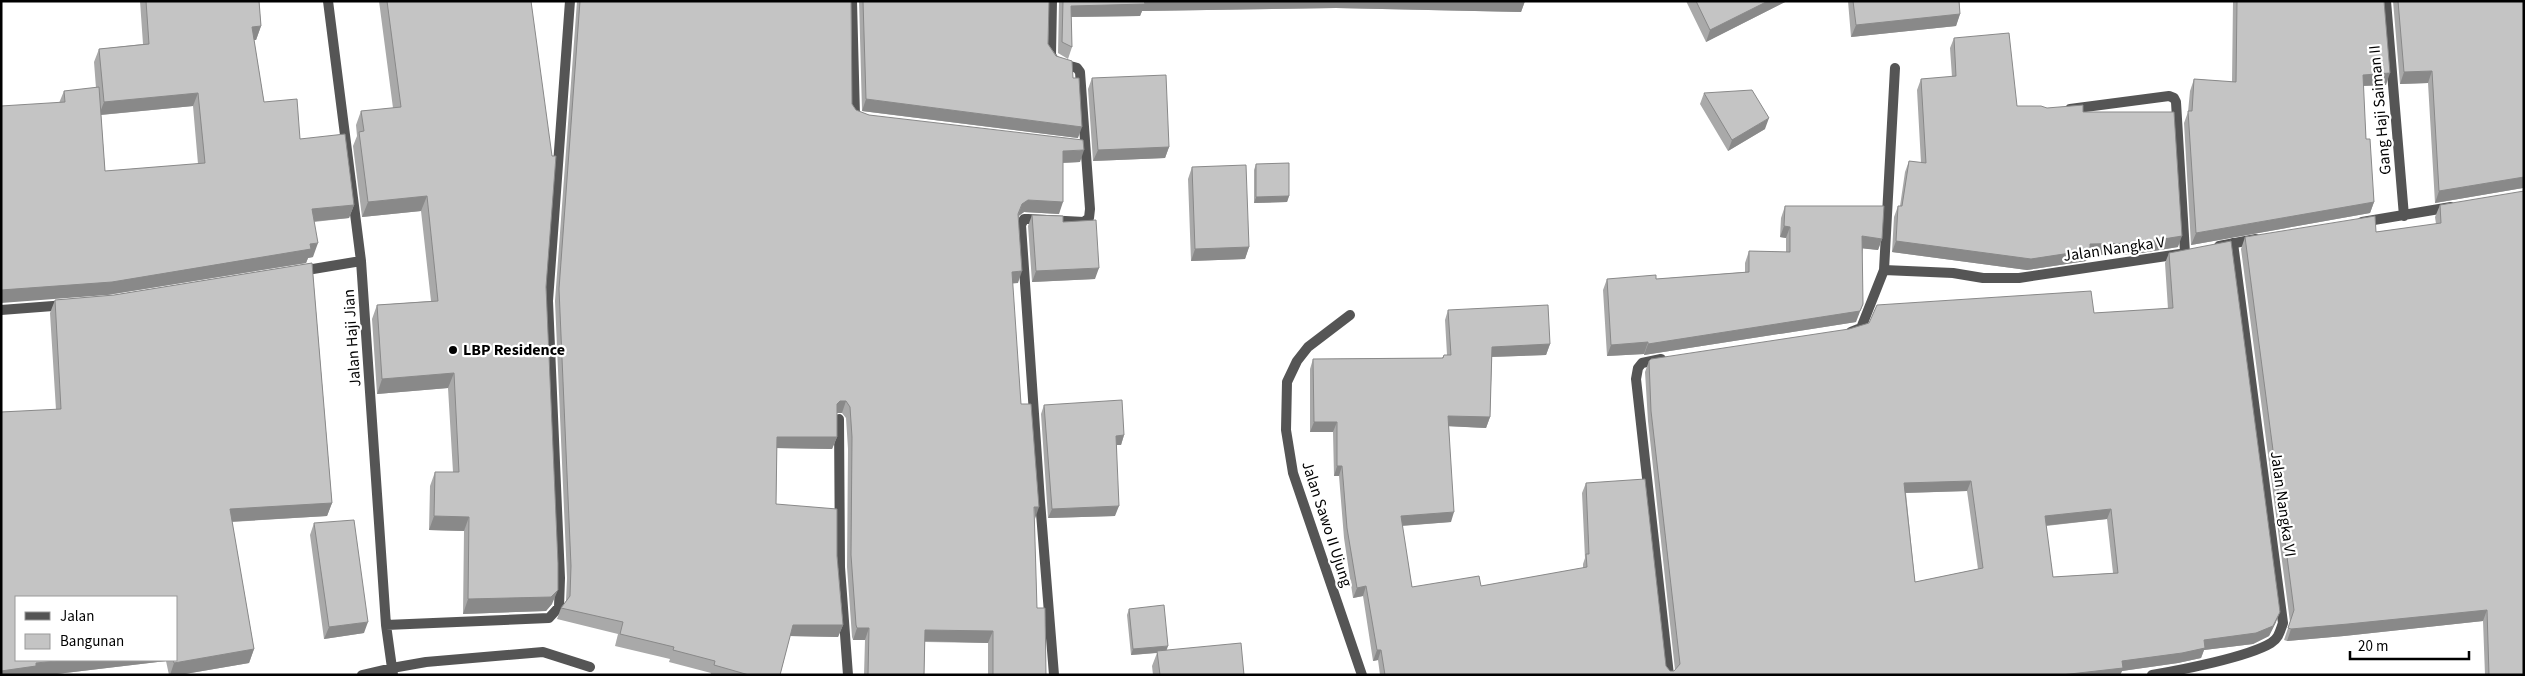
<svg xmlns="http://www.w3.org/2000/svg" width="2525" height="676" font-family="'Source Sans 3',sans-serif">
	<rect width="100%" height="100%" fill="#fff"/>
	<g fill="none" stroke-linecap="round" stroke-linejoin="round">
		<path stroke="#555" stroke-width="10" d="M 392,668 L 426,662 L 543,652 L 590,667"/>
		<path stroke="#555" stroke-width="10" d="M 328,1 L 361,261 L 386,625 L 393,675
			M 852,1 L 855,116 L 859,118
			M 1052,1 L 1051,55 C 1056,67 1067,64 1077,68 L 1080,72 L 1090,209 L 1089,218 L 1084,222 L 1028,219 L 1024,219 L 1021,225 L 1040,501 L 1054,675
			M 2386,1 L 2404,216
			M 2070,109 L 2169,96 L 2174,98 L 2176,102 L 2185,253
			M 2362,222 L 2451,207
			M 2219,246 L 2256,239
			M 1884,270 L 1953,273 L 1983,278 L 2019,278 L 2180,254
			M 301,271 L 361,261
			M 1,310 L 66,305
			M 1350,315 L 1308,347 L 1297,361 L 1287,382 L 1286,430 L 1293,473 L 1362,675
			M 1851,332 L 1861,328 L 1884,270 L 1895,68
			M 1661,359 L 1642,363 L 1638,368 L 1636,379 L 1669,675
			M 839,419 L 840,567 L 848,675
			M 386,625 L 549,618 L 559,607 L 560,578 L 548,301 L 570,1
			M 362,675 L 392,668
			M 2152,675 C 2181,670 2248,657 2271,643 C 2279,638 2280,631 2283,623 L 2233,243"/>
	</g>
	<path fill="#a9a9a9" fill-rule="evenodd" d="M 140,1 L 259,1 L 261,26 L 256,40 L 254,40 L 264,102 L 300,139 L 354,205 L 349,218 L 314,222 L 313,257 L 308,258 L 306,263 L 107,295 L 59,103 L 64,91 L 96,88 L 94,62 L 99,49 L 143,44 ZM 193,106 L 198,164 L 105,171 L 101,115 Z
		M 379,1 L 531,1 L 546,287 L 552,604 L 546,611 L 463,614 L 464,531 L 429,530 L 430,486 L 435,472 L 453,472 L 448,388 L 377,394 L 372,319 L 377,305 L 431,301 L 421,211 L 362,217 L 353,146 L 357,136 L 356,125 L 361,111 L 393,108 Z
		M 577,1 L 851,1 L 852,104 L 856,110 L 869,115 L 1080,162 L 1063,163 L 1059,214 L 1024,212 L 1019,216 L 1018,283 L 1012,283 L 1021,404 L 1034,519 L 1037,608 L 1046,675 L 988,675 L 988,643 L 925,642 L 924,675 L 864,675 L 865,640 L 853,640 L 852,637 L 847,567 L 848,449 L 846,418 L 842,413 L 837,413 L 837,437 L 832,449 L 777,448 L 776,504 L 837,556 L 843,625 L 838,637 L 790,636 L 780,675 L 710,675 L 711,673 L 669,662 L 670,659 L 615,646 L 618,634 L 557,619 L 561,608 L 566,601 L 567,578 L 555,301 Z
		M 859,1 L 1049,1 L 1048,44 L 1073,78 L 1078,138 L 862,111 Z
		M 1059,1 L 1525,1 L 1521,12 L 1336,8 L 1142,11 L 1140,16 L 1071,17 L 1072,47 L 1068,59 L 1058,53 Z
		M 1686,1 L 1787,1 L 1706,42 Z
		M 1848,1 L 1959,1 L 1960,14 L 1956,26 L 1851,37 Z
		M 2233,1 L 2384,1 L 2386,85 L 2363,86 L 2366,139 L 2374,202 L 2370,213 L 2191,245 L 2184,123 L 2188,112 L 2190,91 L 2194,79 L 2232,82 Z
		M 2393,1 L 2524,1 L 2524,189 L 2523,188 L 2435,203 L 2428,83 L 2400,84 Z
		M 1954,38 L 2017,106 L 2047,108 L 2083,112 L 2178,247 L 2135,254 L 2088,255 L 2086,261 L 2027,270 L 1892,252 L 1894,217 L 1898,206 L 1900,206 L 1905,172 L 1909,161 L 1921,163 L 1917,90 L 1921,79 L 1952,77 L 1950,48 Z
		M 1092,78 L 1169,147 L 1165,158 L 1093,161 L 1088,89 Z
		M 1704,93 L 1765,129 L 1728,151 L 1700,104 Z
		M 1256,164 L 1289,196 L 1287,202 L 1254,203 L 1254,170 Z
		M 1192,167 L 1249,247 L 1245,259 L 1191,261 L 1188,179 Z
		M 2440,205 L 2524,675 L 2485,675 L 2483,621 L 2344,636 L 2287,641 L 2284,640 L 2290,622 L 2241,249 L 2245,237 L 2376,232 L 2436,224 L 2435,217 Z
		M 1785,206 L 1882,239 L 1878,250 L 1863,248 L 1856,322 L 1644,355 L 1644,354 L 1607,356 L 1603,290 L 1607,279 L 1656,279 L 1745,272 L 1745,263 L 1749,251 L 1786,252 L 1786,238 L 1780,237 L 1781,218 Z
		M 1032,215 L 1063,222 L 1095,279 L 1032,282 L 1028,226 Z
		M 2169,253 L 2276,622 L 2269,636 L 2253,644 L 2204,650 L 2201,658 L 2178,663 L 2122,671 L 2120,675 L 1380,675 L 1378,660 L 1373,661 L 1363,596 L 1353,598 L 1344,538 L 1339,476 L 1334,476 L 1333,432 L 1310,432 L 1310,369 L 1313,359 L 1442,358 L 1444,355 L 1447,355 L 1445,320 L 1448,310 L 1550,344 L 1546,355 L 1492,357 L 1490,417 L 1486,428 L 1449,426 L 1451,522 L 1402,526 L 1412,587 L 1481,586 L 1583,568 L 1583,564 L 1585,558 L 1582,493 L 1586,483 L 1666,666 L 1670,671 L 1674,671 L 1675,670 L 1648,421 L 1645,372 L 1649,361 L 2094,313 L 2168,309 L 2165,263 ZM 1967,491 L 1978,569 L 1915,582 L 1906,493 ZM 2107,519 L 2113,573 L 2053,577 L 2046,526 Z
		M 312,263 L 332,503 L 327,516 L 232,522 L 254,649 L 249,663 L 179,675 L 169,675 L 166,661 L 48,675 L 1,675 L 1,412 L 56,410 L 50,313 L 55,300 L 114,295 ZM 16,597 L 176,597 L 176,660 L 16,660 Z
		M 1044,405 L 1124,435 L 1121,445 L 1117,445 L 1115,516 L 1048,518 L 1041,414 Z
		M 314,523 L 364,633 L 324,639 L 310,535 Z
		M 1129,609 L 1166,650 L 1244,675 L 1153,675 L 1152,666 L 1157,653 L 1131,655 L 1127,615 Z"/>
	<path fill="#898989" d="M 1144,1 L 1525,1 L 1521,12 L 1336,8 L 1142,11 L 1140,16 L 1067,17 L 1071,6 Z
		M 1768,1 L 1787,1 L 1706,42 L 1710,30 Z
		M 1960,14 L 1956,26 L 1851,37 L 1856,25 Z
		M 261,26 L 256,40 L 247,40 L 252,27 Z
		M 2432,71 L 2428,83 L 2400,84 L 2404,72 Z
		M 2390,73 L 2386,85 L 2359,86 L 2363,75 Z
		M 198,93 L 193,106 L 99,115 L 104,102 Z
		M 866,99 L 1082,127 L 1078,138 L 862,111 Z
		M 1769,118 L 1765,129 L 1728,151 L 1732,140 Z
		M 1169,147 L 1165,158 L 1093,161 L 1098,150 Z
		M 1084,150 L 1080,162 L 1058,163 L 1063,151 Z
		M 2524,177 L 2524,186 L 2523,188 L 2435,203 L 2439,191 Z
		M 427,196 L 421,211 L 362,217 L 368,202 Z
		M 1289,196 L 1287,202 L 1254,203 L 1256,197 Z
		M 1028,200 L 1063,202 L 1059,214 L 1024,212 L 1018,216 L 1022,204 Z
		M 2374,202 L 2370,213 L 2191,245 L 2196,233 Z
		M 354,205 L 349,218 L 307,222 L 312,209 Z
		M 1784,226 L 1790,227 L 1786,238 L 1780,237 Z
		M 1862,236 L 1882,239 L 1878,250 L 1858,248 Z
		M 2182,236 L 2178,247 L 2135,254 L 2088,255 L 2086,261 L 2027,270 L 1892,252 L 1896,241 L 2090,244 Z
		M 318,243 L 313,257 L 308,258 L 306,263 L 107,295 L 1,303 L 1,290 Z
		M 1249,247 L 1245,259 L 1191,261 L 1195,249 Z
		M 1099,268 L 1095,279 L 1032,282 L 1036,271 Z
		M 1022,271 L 1018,283 L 1007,284 L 1012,272 Z
		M 1863,304 L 1856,322 L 1644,355 L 1648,344 Z
		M 1648,342 L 1644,354 L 1607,356 L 1611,345 Z
		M 1550,344 L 1546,355 L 1488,357 L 1492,347 Z
		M 454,373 L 448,388 L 377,394 L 382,379 Z
		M 840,401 L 846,401 L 842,413 L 836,413 L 837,404 Z
		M 1448,416 L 1490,417 L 1486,428 L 1444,426 Z
		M 1314,422 L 1337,422 L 1333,432 L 1310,432 Z
		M 1124,435 L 1121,445 L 1113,445 L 1116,436 Z
		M 777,437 L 837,437 L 832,449 L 773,448 Z
		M 1337,466 L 1342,466 L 1339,476 L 1334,476 Z
		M 1971,481 L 1967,491 L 1901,493 L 1904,483 Z
		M 332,503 L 327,516 L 225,522 L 230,509 Z
		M 1119,506 L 1115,516 L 1048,518 L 1052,509 Z
		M 1034,507 L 1039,507 L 1035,519 Z
		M 2111,509 L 2107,519 L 2041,526 L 2045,516 Z
		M 1454,512 L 1451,522 L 1397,526 L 1401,516 Z
		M 434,516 L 469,517 L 464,531 L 429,530 Z
		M 1366,586 L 1363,596 L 1353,598 L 1357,588 Z
		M 558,590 L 552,604 L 546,611 L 463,614 L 468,599 Z
		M 2487,610 L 2483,621 L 2344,636 L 2287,641 L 2291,629 Z
		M 2280,612 L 2276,622 L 2269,636 L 2253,644 L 2204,650 L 2201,658 L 2178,663 L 2122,671 L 2120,675 L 2061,675 L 2122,661 Z
		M 368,622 L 364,633 L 324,639 L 329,627 Z
		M 793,625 L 843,625 L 838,637 L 789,636 Z
		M 857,628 L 869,628 L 865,640 L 853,640 Z
		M 925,630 L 993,631 L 988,643 L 921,641 Z
		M 1168,646 L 1166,652 L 1131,655 L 1133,649 Z
		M 254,649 L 249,663 L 179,675 L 170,675 L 174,663 Z
		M 1377,650 L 1381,650 L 1378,660 L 1373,661 Z
		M 66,660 L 167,660 L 166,661 L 48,675 L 1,675 L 1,671 L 36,663 Z"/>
	<path fill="#c4c4c4" stroke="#898989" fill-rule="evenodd" d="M 146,1 L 259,1 L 261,26 L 252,27 L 264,102 L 297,99 L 300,139 L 345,134 L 354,205 L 312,209 L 318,243 L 310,244 L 311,249 L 112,282 L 1,290 L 1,106 L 65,102 L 64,91 L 99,87 L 105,171 L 205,163 L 198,93 L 104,102 L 99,49 L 149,44 Z
		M 387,1 L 531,1 L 552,156 L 556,156 L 546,287 L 558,563 L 558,590 L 551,597 L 468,599 L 469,517 L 434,516 L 435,472 L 459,472 L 454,373 L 382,379 L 377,305 L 438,301 L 427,196 L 368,202 L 359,132 L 364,131 L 361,111 L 401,107 Z
		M 580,1 L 851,1 L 852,104 L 856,110 L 869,115 L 1083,140 L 1084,150 L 1063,151 L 1063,202 L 1028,200 L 1022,204 L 1018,214 L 1022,271 L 1012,272 L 1021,404 L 1031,404 L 1039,507 L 1034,507 L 1037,608 L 1045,608 L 1046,675 L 993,675 L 993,631 L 925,630 L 924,675 L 868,675 L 869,628 L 857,628 L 856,625 L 851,555 L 852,437 L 850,407 L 846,401 L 840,401 L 837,404 L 837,437 L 777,437 L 776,504 L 837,509 L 837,556 L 843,625 L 793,625 L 780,675 L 749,675 L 714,665 L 715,661 L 673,650 L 674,647 L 620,634 L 623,622 L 561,608 L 570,596 L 571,566 L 559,289 Z
		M 863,1 L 1049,1 L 1048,44 L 1056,56 L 1072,61 L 1073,78 L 1079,78 L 1082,127 L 866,99 Z
		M 1063,1 L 1144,1 L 1145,4 L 1071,6 L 1072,47 L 1062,42 Z
		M 1696,1 L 1768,1 L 1710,30 Z
		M 1853,1 L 1959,1 L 1960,14 L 1856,25 Z
		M 2237,1 L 2384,1 L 2390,73 L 2363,75 L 2366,139 L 2370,139 L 2374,202 L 2196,233 L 2188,111 L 2192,111 L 2194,79 L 2236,82 Z
		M 2398,1 L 2524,1 L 2524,177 L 2439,191 L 2432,71 L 2404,72 Z
		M 2009,33 L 2017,106 L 2041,106 L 2047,108 L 2083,105 L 2083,112 L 2174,112 L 2182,236 L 2139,243 L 2090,244 L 2090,250 L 2031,259 L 1896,241 L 1898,206 L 1902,206 L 1909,161 L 1926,163 L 1921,79 L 1956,76 L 1954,38 Z
		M 1166,75 L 1169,147 L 1098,150 L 1092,78 Z
		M 1752,90 L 1769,118 L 1732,140 L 1704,93 Z
		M 1289,163 L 1289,196 L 1256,197 L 1256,164 Z
		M 1246,165 L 1249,247 L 1195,249 L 1192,167 Z
		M 2524,191 L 2524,675 L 2489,675 L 2487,610 L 2348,624 L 2291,629 L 2288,628 L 2294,610 L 2245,237 L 2375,216 L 2376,232 L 2441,223 L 2440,205 Z
		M 1785,206 L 1884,206 L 1882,239 L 1862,236 L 1863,304 L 1860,311 L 1648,344 L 1648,342 L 1611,345 L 1607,279 L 1656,275 L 1656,279 L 1749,272 L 1749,251 L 1790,252 L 1790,227 L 1784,226 Z
		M 1032,215 L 1063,216 L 1063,222 L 1096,220 L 1099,268 L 1036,271 Z
		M 2231,241 L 2280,612 L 2273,626 L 2256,633 L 2204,640 L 2205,648 L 2182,653 L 2122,661 L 2123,668 L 2061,675 L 1385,675 L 1381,650 L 1377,650 L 1366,586 L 1357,588 L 1347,528 L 1342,466 L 1337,466 L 1337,422 L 1314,422 L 1313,359 L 1443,358 L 1444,355 L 1451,355 L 1448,310 L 1548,305 L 1550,344 L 1492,347 L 1490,417 L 1448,416 L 1454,512 L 1401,516 L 1412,587 L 1479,576 L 1481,586 L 1587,567 L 1586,554 L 1589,554 L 1586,483 L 1645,479 L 1666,666 L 1670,671 L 1674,671 L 1680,664 L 1651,411 L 1649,361 L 1651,359 L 1849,329 L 1869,323 L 1877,305 L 2091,291 L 2094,313 L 2173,308 L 2169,253 ZM 1971,481 L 1983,568 L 1915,582 L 1904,483 ZM 2111,509 L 2118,573 L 2053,577 L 2045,516 Z
		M 312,263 L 332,503 L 230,509 L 254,649 L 174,663 L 173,660 L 176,660 L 176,597 L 16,597 L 16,660 L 66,660 L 36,663 L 36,666 L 1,671 L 1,412 L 61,409 L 55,300 L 114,295 Z
		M 1122,400 L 1124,435 L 1116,436 L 1119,506 L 1052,509 L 1044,405 Z
		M 354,520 L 368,622 L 329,627 L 314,523 Z
		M 1164,605 L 1168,646 L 1133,649 L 1129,609 Z
		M 1241,643 L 1244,675 L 1160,675 L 1157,651 Z"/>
	<circle fill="#000" stroke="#fff" stroke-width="2" cx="453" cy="350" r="5"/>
	<g text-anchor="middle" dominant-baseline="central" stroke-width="4.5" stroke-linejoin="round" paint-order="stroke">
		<g font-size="16" fill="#000" stroke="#fff">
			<text transform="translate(2380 110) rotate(-95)">Gang Haji Saiman II</text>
			<text transform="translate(2114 249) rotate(-8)">Jalan Nangka V</text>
			<text transform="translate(352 338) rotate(-94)">Jalan Haji Jian</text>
			<text transform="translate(2283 504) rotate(82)">Jalan Nangka VI</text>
			<text transform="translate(1327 524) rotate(72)">Jalan Sawo II Ujung</text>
		</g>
		<g font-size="16" font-weight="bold" fill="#000" stroke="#fff" text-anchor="start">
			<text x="463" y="350">LBP Residence</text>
		</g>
	</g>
	<rect width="2525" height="676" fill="none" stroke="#000000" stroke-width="5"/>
	<rect x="15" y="596" width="162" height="65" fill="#ffffff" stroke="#999999"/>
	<rect x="25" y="612" width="25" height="8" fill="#555555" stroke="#999999"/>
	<text x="60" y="621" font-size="15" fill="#000000">Jalan</text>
	<rect x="25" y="634" width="25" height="15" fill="#c4c4c4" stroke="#999999"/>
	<text x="60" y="646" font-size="15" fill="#000000">Bangunan</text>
	<path d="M2350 651v8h119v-8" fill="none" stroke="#000000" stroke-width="2.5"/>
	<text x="2358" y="651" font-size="15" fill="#000000" stroke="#ffffff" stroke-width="4" paint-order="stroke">20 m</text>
</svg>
